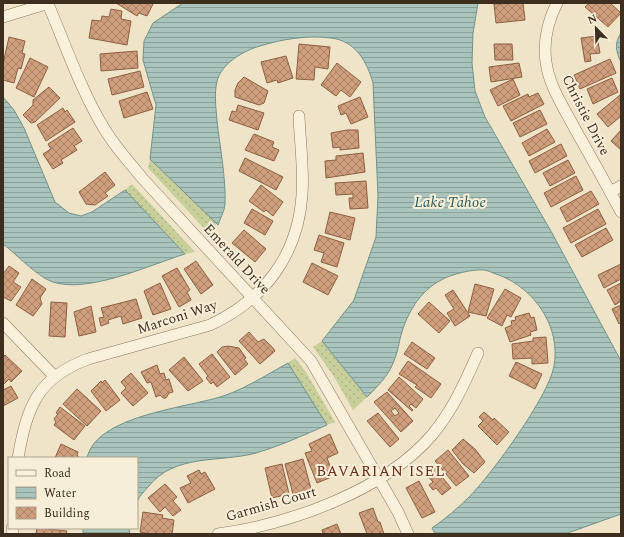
<svg xmlns="http://www.w3.org/2000/svg" width="624" height="537" font-family="Spectral,serif">
	<defs>
		<pattern id="grass-dots" width="8" height="8" patternUnits="userSpaceOnUse"><rect width="8" height="8" fill="#c9cf9b"/><path d="M2 2h.1M6 6h.1" fill="none" stroke="#aeb285" stroke-width="1.8" stroke-linecap="round"/></pattern>
		<pattern id="water-rules" width="6" height="5" patternUnits="userSpaceOnUse"><rect width="6" height="5" fill="#a9c4bc"/><path d="M0 2.5h6" fill="none" stroke="#8ba098"/></pattern>
		<pattern id="building-cross-hatch" width="8" height="8" patternUnits="userSpaceOnUse"><rect width="8" height="8" fill="#cf9f7d"/><path d="M0 0l8 8M0 8l8-8" fill="none" stroke="#a98266"/></pattern>
	</defs>
	<rect width="100%" height="100%" fill="#f0e4c8"/>
	<path fill="url(#grass-dots)" d="M 150,159 L 216,223 L 213,238 L 148,168 Z
		M 132,184 L 195,252 L 185,254 L 125,190 Z
		M 322,341 L 367,397 L 353,410 L 333,375 L 313,347 Z
		M 295,358 L 306,372 L 335,422 L 327,425 L 288,363 Z"/>
	<path fill="url(#water-rules)" stroke="#6f938a" d="M 183,3 L 478,3 L 473,33 L 472,63 L 475,91 L 485,117 L 552,233 L 621,361 L 621,514 L 565,534 L 435,534 L 432,528 C 445,519 457,509 469,497 C 491,475 549,396 554,366 C 561,327 535,289 499,275 C 495,274 489,271 485,270 C 472,269 452,274 441,280 C 420,291 407,313 401,335 C 399,342 398,351 395,358 C 390,374 379,385 367,397 L 322,341 L 354,300 L 376,237 L 378,196 L 373,83 C 367,62 356,41 331,38 C 307,35 283,39 260,46 C 243,51 222,63 217,81 C 214,94 216,108 217,121 C 220,148 226,177 225,205 C 224,212 220,219 218,225 L 150,159 L 156,105 L 143,60 L 144,41 L 153,23 Z
		M 621,33 L 621,62 C 616,52 614,43 621,33 Z
		M 3,97 L 14,110 L 24,128 L 55,202 L 69,213 L 81,216 L 92,212 L 125,190 L 185,254 C 149,265 80,298 46,279 C 31,270 17,255 3,244 Z
		M 288,363 L 327,425 C 304,435 280,446 256,453 C 219,463 175,453 148,487 C 144,492 139,496 137,502 L 137,458 L 87,458 C 97,414 190,408 226,395 C 248,387 268,374 288,363 Z
		M 83,528 L 129,528 L 130,534 L 83,534 Z"/>
	<path fill="url(#building-cross-hatch)" stroke="#8d5f41" fill-rule="evenodd" d="M 116,3 L 150,3 L 153,4 L 147,16 L 139,13 L 137,16 Z
		M 523,3 L 525,20 L 496,23 L 494,4 Z
		M 589,3 L 610,3 L 621,13 L 608,27 L 585,7 Z
		M 111,9 L 122,11 L 121,19 L 131,21 L 127,45 L 89,38 L 92,20 L 101,21 L 102,16 L 109,17 Z
		M 597,36 L 600,53 L 590,54 L 591,61 L 585,62 L 581,38 Z
		M 9,37 L 25,41 L 22,53 L 25,54 L 21,69 L 18,68 L 14,83 L 3,80 L 3,64 Z
		M 299,44 L 330,47 L 328,69 L 315,67 L 314,80 L 296,79 Z
		M 494,44 L 512,44 L 513,60 L 495,60 Z
		M 137,51 L 138,68 L 101,71 L 100,54 Z
		M 286,56 L 293,78 L 278,83 L 277,80 L 267,83 L 261,62 Z
		M 30,58 L 48,67 L 34,97 L 16,88 Z
		M 610,59 L 616,73 L 580,89 L 574,75 Z
		M 337,63 L 361,82 L 350,97 L 341,90 L 336,96 L 321,85 Z
		M 519,63 L 522,77 L 491,82 L 489,67 Z
		M 140,71 L 144,87 L 112,95 L 108,79 Z
		M 244,77 L 268,91 L 264,103 L 259,105 L 235,97 L 235,90 L 238,83 Z
		M 612,78 L 618,92 L 593,104 L 587,89 Z
		M 513,79 L 520,95 L 498,106 L 490,90 Z
		M 49,87 L 60,98 L 35,122 L 31,123 L 23,115 L 33,105 L 33,100 Z
		M 147,92 L 153,109 L 124,118 L 119,101 Z
		M 538,93 L 544,104 L 511,121 L 503,106 L 528,94 L 529,97 Z
		M 620,95 L 621,116 L 608,127 L 597,114 Z
		M 360,97 L 368,117 L 351,124 L 346,113 L 341,115 L 338,106 Z
		M 238,105 L 264,113 L 258,130 L 229,120 L 232,111 L 236,112 Z
		M 63,108 L 65,112 L 67,110 L 75,122 L 46,141 L 37,125 Z
		M 540,110 L 547,124 L 520,137 L 513,123 Z
		M 73,128 L 82,141 L 74,146 L 77,150 L 61,160 L 63,163 L 53,169 L 43,154 L 51,149 L 48,144 Z
		M 547,129 L 555,142 L 529,156 L 522,143 Z
		M 347,130 L 358,130 L 359,148 L 340,150 L 340,147 L 333,148 L 331,133 Z
		M 621,130 L 621,150 L 611,141 Z
		M 254,134 L 274,142 L 272,147 L 279,150 L 274,161 L 245,150 Z
		M 561,144 L 567,156 L 535,173 L 529,161 Z
		M 363,153 L 365,172 L 326,178 L 325,161 L 336,160 L 336,156 Z
		M 245,158 L 283,177 L 276,190 L 239,171 Z
		M 568,160 L 575,173 L 550,186 L 543,173 Z
		M 105,172 L 115,185 L 105,193 L 108,196 L 95,205 L 86,204 L 79,192 Z
		M 576,176 L 583,190 L 551,207 L 544,193 Z
		M 366,181 L 368,208 L 350,209 L 349,198 L 353,198 L 353,194 L 336,195 L 335,183 Z
		M 261,185 L 283,202 L 273,216 L 266,210 L 264,212 L 249,201 Z
		M 591,191 L 599,204 L 567,222 L 560,208 Z
		M 252,209 L 273,221 L 265,235 L 244,223 Z
		M 598,209 L 606,224 L 571,243 L 563,228 Z
		M 330,212 L 355,218 L 350,240 L 325,233 Z
		M 606,228 L 613,240 L 582,257 L 575,245 Z
		M 244,230 L 266,249 L 255,262 L 232,243 Z
		M 319,235 L 344,243 L 337,267 L 321,262 L 324,253 L 314,250 Z
		M 196,261 L 213,285 L 201,294 L 184,269 Z
		M 312,263 L 338,276 L 328,295 L 303,282 Z
		M 621,264 L 621,279 L 604,288 L 598,275 Z
		M 9,266 L 19,273 L 13,282 L 21,287 L 11,301 L 3,297 L 3,274 Z
		M 177,268 L 190,290 L 187,292 L 191,300 L 179,307 L 162,276 Z
		M 32,279 L 46,289 L 40,298 L 42,304 L 33,316 L 16,305 Z
		M 160,283 L 171,309 L 153,315 L 144,291 Z
		M 621,283 L 621,301 L 615,305 L 607,290 Z
		M 475,284 L 494,289 L 486,316 L 468,312 Z
		M 505,289 L 521,298 L 511,317 L 507,315 L 502,326 L 487,318 Z
		M 453,290 L 470,316 L 455,326 L 447,313 L 454,309 L 445,295 Z
		M 136,299 L 142,318 L 123,324 L 121,316 L 108,320 L 109,323 L 101,326 L 99,318 L 104,317 L 101,308 Z
		M 51,302 L 67,303 L 65,337 L 49,336 Z
		M 429,302 L 450,321 L 439,333 L 418,314 Z
		M 621,305 L 621,322 L 619,324 L 612,309 Z
		M 91,306 L 96,332 L 79,336 L 74,312 Z
		M 529,313 L 531,318 L 534,317 L 537,330 L 530,332 L 531,335 L 510,342 L 505,328 L 512,325 L 511,321 L 516,320 L 515,317 Z
		M 249,332 L 258,342 L 264,339 L 273,348 L 275,351 L 260,364 L 239,341 Z
		M 546,337 L 548,363 L 532,364 L 532,358 L 513,359 L 512,344 L 533,341 L 533,338 Z
		M 412,342 L 435,358 L 427,369 L 404,354 Z
		M 228,346 L 239,348 L 246,358 L 244,359 L 248,364 L 235,375 L 217,352 L 222,347 Z
		M 212,354 L 230,377 L 217,387 L 213,382 L 211,384 L 206,378 L 208,376 L 199,364 Z
		M 5,355 L 22,371 L 11,382 L 9,379 L 3,385 L 3,357 Z
		M 184,357 L 203,381 L 188,391 L 169,370 Z
		M 408,361 L 441,384 L 431,398 L 415,387 L 417,385 L 399,374 Z
		M 516,362 L 542,374 L 535,389 L 509,376 Z
		M 157,365 L 160,374 L 164,373 L 166,380 L 169,379 L 173,392 L 169,393 L 166,398 L 163,398 L 160,395 L 156,397 L 151,382 L 147,383 L 141,372 Z
		M 131,373 L 148,393 L 133,406 L 121,393 L 126,388 L 121,382 Z
		M 399,377 L 423,399 L 416,408 L 411,404 L 409,406 L 413,410 L 412,411 L 388,390 Z
		M 105,380 L 120,400 L 106,411 L 91,391 L 101,381 L 102,383 Z
		M 11,386 L 18,398 L 3,406 L 3,390 Z
		M 77,389 L 101,411 L 87,426 L 63,404 Z
		M 387,392 L 413,421 L 401,432 L 374,402 ZM 395,408 L 399,413 L 395,416 L 391,411 Z
		M 60,407 L 85,426 L 74,440 L 54,425 L 56,422 L 54,419 L 58,414 L 56,413 Z
		M 484,412 L 493,420 L 494,418 L 509,432 L 497,445 L 478,426 L 483,421 L 479,417 Z
		M 378,413 L 399,439 L 390,447 L 367,421 Z
		M 330,434 L 338,453 L 327,458 L 334,476 L 317,483 L 305,453 L 312,451 L 309,444 Z
		M 463,439 L 475,449 L 485,462 L 474,473 L 463,464 L 452,450 Z
		M 61,444 L 78,452 L 77,455 L 80,458 L 55,458 Z
		M 448,450 L 469,476 L 456,486 L 435,461 Z
		M 303,459 L 311,489 L 293,494 L 285,464 Z
		M 282,464 L 289,494 L 272,498 L 265,468 Z
		M 434,467 L 451,488 L 442,495 L 436,488 L 433,490 L 429,485 L 433,482 L 426,474 Z
		M 199,470 L 201,474 L 205,472 L 215,489 L 188,503 L 180,488 L 191,483 L 187,476 Z
		M 419,481 L 435,512 L 422,518 L 406,488 Z
		M 165,484 L 177,497 L 173,501 L 181,510 L 173,516 L 165,507 L 160,512 L 148,498 Z
		M 373,508 L 378,522 L 380,522 L 384,534 L 367,534 L 359,513 Z
		M 143,512 L 163,515 L 162,518 L 174,520 L 172,534 L 150,534 L 140,532 Z
		M 337,524 L 341,534 L 323,534 L 322,530 Z
		M 37,528 L 67,531 L 66,534 L 39,534 L 36,533 Z"/>
	<g fill="none" stroke-linecap="round" stroke-linejoin="round">
		<defs>
			<path id="street" d="M 557,3 C 548,21 543,42 546,62 C 549,86 564,108 575,129 C 591,157 606,184 621,212
				M 48,4 C 66,46 81,91 105,130 C 116,148 130,163 143,179 L 311,361 L 398,512 L 408,534
				M 3,17 L 49,3
				M 610,192 L 621,186
				M 3,323 L 54,376
				M 18,458 C 27,407 37,378 88,359 L 210,325 C 264,300 298,255 302,195 C 304,169 300,142 299,116
				M 12,528 L 13,534
				M 218,534 C 290,524 384,491 432,435 C 453,410 465,382 478,353"/>
		</defs>
		<use href="#street" stroke="#8d765c" stroke-width="12"/>
		<use href="#street" stroke="#faf1dc" stroke-width="11"/>
	</g>
	<g text-anchor="middle" dominant-baseline="central" stroke-width="4" stroke-linejoin="round" paint-order="stroke">
		<g font-size="14" fill="#3d2e20" stroke="#f7eed8">
			<text transform="translate(586 115) rotate(63)">Christie Drive</text>
			<text transform="translate(237 259) rotate(47)">Emerald Drive</text>
			<text transform="translate(177 317) rotate(-18)">Marconi Way</text>
			<text transform="translate(271 504) rotate(-16)">Garmish Court</text>
		</g>
		<g font-size="15" font-style="italic" fill="#2f5d5a" stroke="#f7eed8">
			<text x="450" y="202">Lake Tahoe</text>
		</g>
		<g font-size="15" letter-spacing="1" fill="#6b2e1e" stroke="#f7eed8">
			<text x="381" y="471">BAVARIAN ISEL</text>
		</g>
	</g>
	<rect width="624" height="537" fill="none" stroke="#3d2e20" stroke-width="8"/>
	<rect x="8" y="457" width="130" height="72" fill="#f7eed8" stroke="#ada18e"/>
	<rect x="16" y="470" width="20" height="6" fill="#faf1dc" stroke="#ada18e"/>
	<text x="44" y="477" font-size="12" fill="#3d2e20">Road</text>
	<rect x="16" y="487" width="20" height="12" fill="url(#water-rules)" stroke="#ada18e"/>
	<text x="44" y="497" font-size="12" fill="#3d2e20">Water</text>
	<rect x="16" y="507" width="20" height="12" fill="url(#building-cross-hatch)" stroke="#ada18e"/>
	<text x="44" y="517" font-size="12" fill="#3d2e20">Building</text>
	<g transform="translate(596 28) rotate(337)" stroke="#f7eed8" stroke-width="3" paint-order="stroke">
	<path d="M0-3L7 15L0 10L-7 15Z" fill="#3d2e20"/>
	<text y="-6" font-size="11" font-weight="bold" text-anchor="middle" fill="#3d2e20">N</text>
	</g>
</svg>
